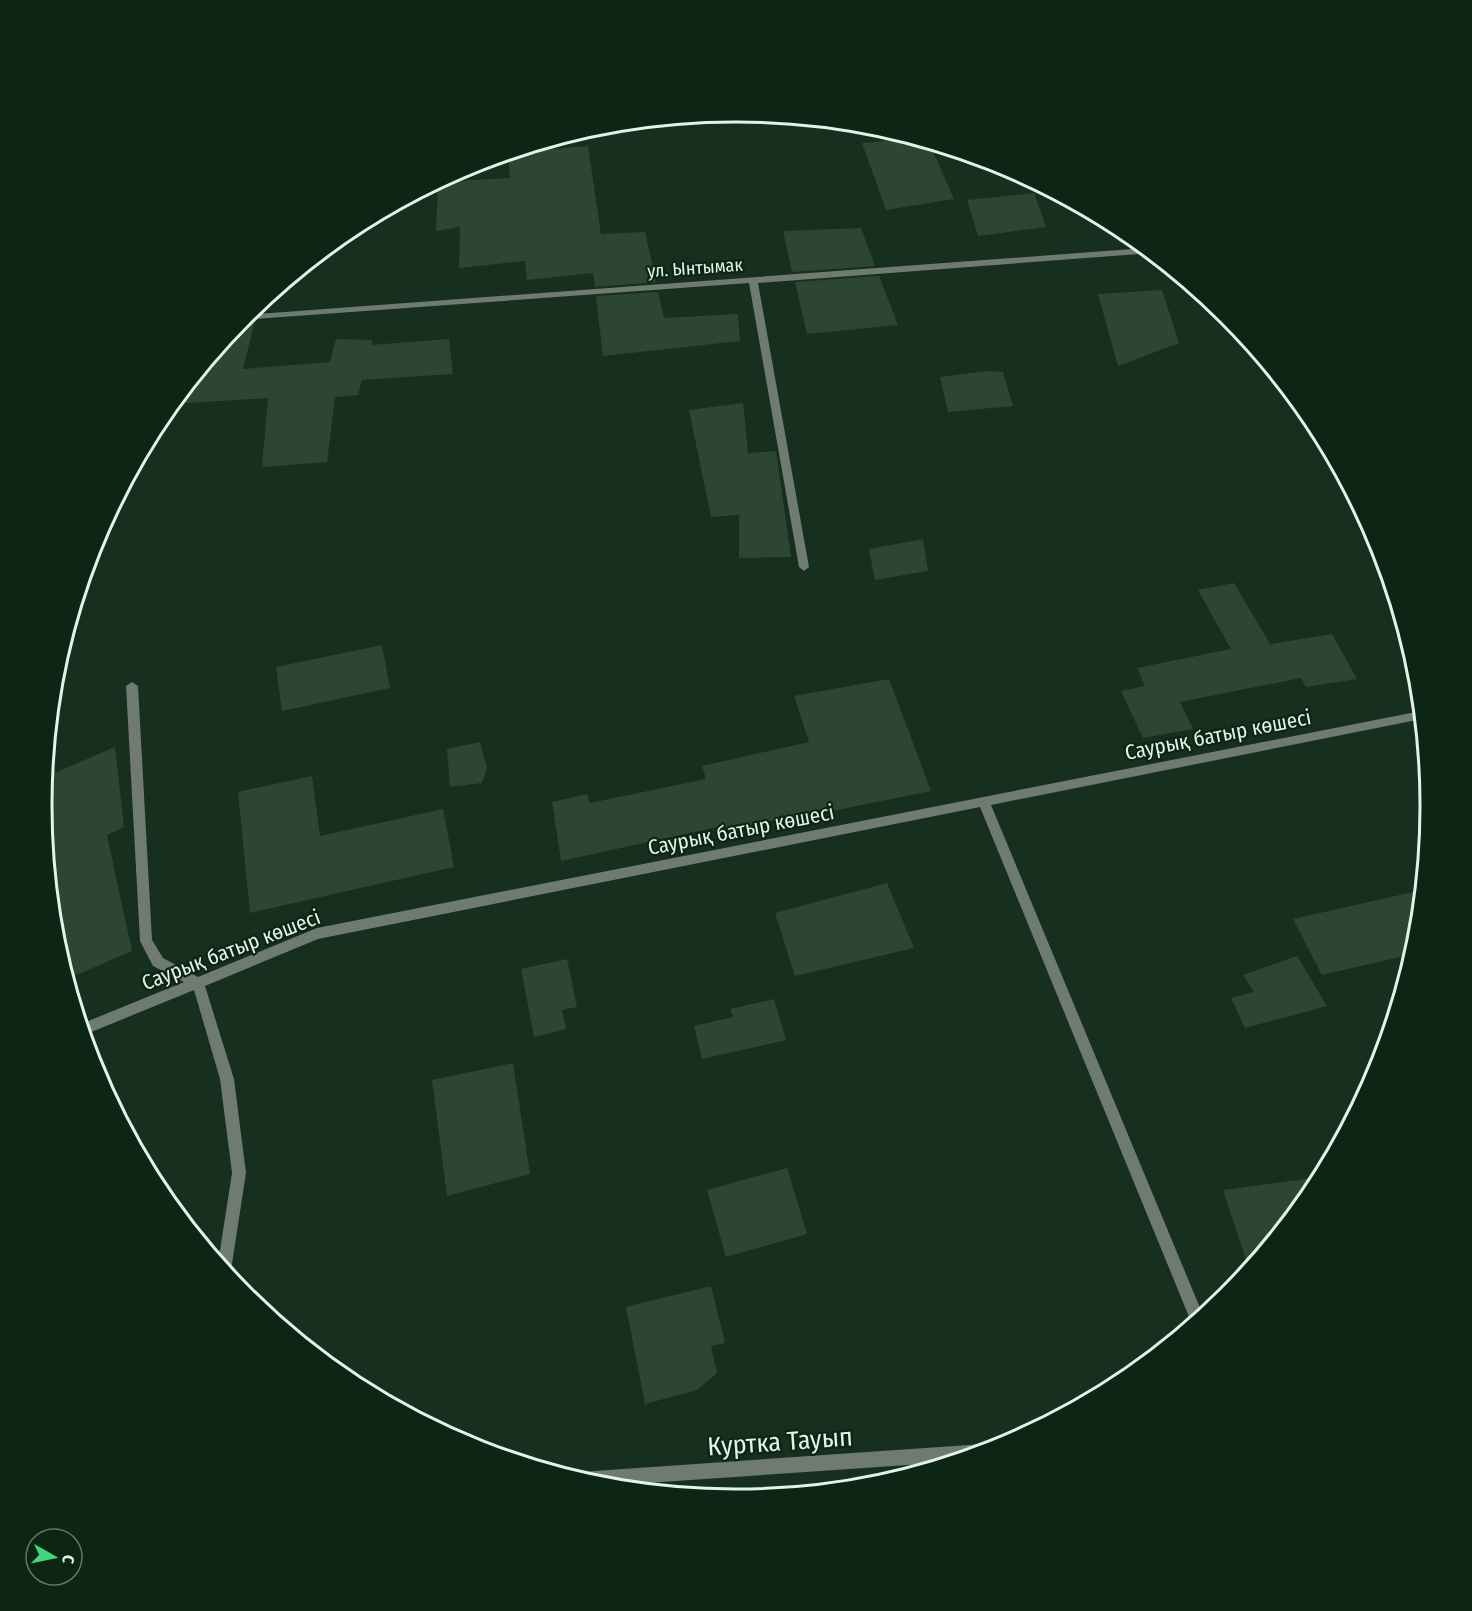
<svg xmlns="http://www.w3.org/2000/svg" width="1472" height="1611" font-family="'Fira Sans Condensed',sans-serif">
	<rect width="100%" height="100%" fill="#162f1e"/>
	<path fill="#2d4634" d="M 916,138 L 929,142 L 954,199 L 886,210 L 862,143 Z
		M 588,146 L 601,234 L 645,232 L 656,282 L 595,287 L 593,273 L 527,280 L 525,261 L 459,268 L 460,227 L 436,231 L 438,182 L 510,178 L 508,153 Z
		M 1034,193 L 1046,227 L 978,236 L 967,200 Z
		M 861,228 L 875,266 L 792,272 L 783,231 Z
		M 879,276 L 898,325 L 807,334 L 795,282 Z
		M 1162,290 L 1179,343 L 1118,366 L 1098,294 Z
		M 658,292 L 664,318 L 738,314 L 740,341 L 603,356 L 596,296 Z
		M 255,321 L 243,369 L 330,362 L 336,339 L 373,340 L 371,345 L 449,339 L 453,374 L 362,380 L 358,395 L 335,397 L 327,462 L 262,467 L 268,398 L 172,404 L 240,322 Z
		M 987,371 L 1003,372 L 1013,406 L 948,412 L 940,377 Z
		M 743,403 L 748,453 L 776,451 L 791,557 L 739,558 L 739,515 L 711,517 L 689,410 Z
		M 923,539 L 928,571 L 875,580 L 869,549 Z
		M 1234,583 L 1270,644 L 1332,634 L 1357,679 L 1306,687 L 1301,678 L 1180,702 L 1193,729 L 1143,738 L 1121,691 L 1145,686 L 1137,668 L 1231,649 L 1198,590 Z
		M 382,645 L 390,688 L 282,711 L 276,667 Z
		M 889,679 L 931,791 L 832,811 L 830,807 L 724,832 L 722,826 L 561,861 L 552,802 L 587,794 L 590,803 L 706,779 L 702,766 L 809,742 L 794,696 Z
		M 480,742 L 487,768 L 482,783 L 450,787 L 447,749 Z
		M 115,747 L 124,827 L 107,835 L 132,951 L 67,979 L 55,941 L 42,805 L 45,777 Z
		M 312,776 L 320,836 L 443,809 L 454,867 L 250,913 L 238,792 Z
		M 887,883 L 914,948 L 795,976 L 775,913 Z
		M 1422,890 L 1413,954 L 1322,975 L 1293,919 Z
		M 1297,956 L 1327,1006 L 1245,1028 L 1231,998 L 1254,992 L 1243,975 Z
		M 567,959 L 577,1007 L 562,1010 L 566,1029 L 534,1037 L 521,969 Z
		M 774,999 L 786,1040 L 702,1059 L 694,1026 L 733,1017 L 730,1009 Z
		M 513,1063 L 530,1174 L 447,1196 L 432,1080 Z
		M 787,1168 L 807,1234 L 726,1257 L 707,1190 Z
		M 1321,1177 L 1313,1191 L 1249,1269 L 1223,1190 Z
		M 711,1286 L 725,1343 L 711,1346 L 717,1373 L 697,1390 L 645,1404 L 626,1307 Z"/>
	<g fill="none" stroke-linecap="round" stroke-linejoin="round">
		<path fill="#6f7b71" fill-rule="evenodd" d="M 1146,248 L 1152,253 L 758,283 L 809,567 L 804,571 L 799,567 L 749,283 L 241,320 L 245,315 Z
			M 132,682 L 138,686 L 152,940 L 163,958 L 198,977 L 317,928 L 1421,711 L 1422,719 L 991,805 L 1203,1315 L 1192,1324 L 980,807 L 318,939 L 205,986 L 234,1079 L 246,1173 L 231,1270 L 228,1276 L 218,1263 L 232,1173 L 220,1079 L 194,990 L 84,1035 L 81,1024 L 184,982 L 153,966 L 140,941 L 126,686 Z
			M 983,1444 L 989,1446 L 990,1450 L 951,1462 L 603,1486 L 573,1478 L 574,1474 L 580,1472 Z"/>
	</g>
	<g text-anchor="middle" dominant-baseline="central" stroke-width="4.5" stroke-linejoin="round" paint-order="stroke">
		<g font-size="18" fill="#e4f3e7" stroke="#0c2514">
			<text transform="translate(695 268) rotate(-4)">ул. Ынтымак</text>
		</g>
		<g font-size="21" fill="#e4f3e7" stroke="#0c2514">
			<text transform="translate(1218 735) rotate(-11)">Саурық батыр көшесі</text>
			<text transform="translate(741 830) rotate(-11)">Саурық батыр көшесі</text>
			<text transform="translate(231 950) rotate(-21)">Саурық батыр көшесі</text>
		</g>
		<g font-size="26" fill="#e4f3e7" stroke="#0c2514">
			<text transform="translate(780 1442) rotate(-4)">Куртка Тауып</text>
		</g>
	</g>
	<path d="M0 0H1472V1611H0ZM735 122H737A683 683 0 0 1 1420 805V806A683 683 0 0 1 737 1489H735A683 683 0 0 1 52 806V805A683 683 0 0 1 735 122Z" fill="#0c2514" fill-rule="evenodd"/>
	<path fill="none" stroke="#e4f3e7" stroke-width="3" d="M735 122H737A683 683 0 0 1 1420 805V806A683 683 0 0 1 737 1489H735A683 683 0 0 1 52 806V805A683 683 0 0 1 735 122Z"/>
	<g transform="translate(54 1557) rotate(99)"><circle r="28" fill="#0c2514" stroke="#627768" stroke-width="1.5"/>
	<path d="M0-4.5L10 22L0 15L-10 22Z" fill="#41d77c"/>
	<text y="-9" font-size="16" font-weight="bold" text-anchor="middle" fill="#e4f3e7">С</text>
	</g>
</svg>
